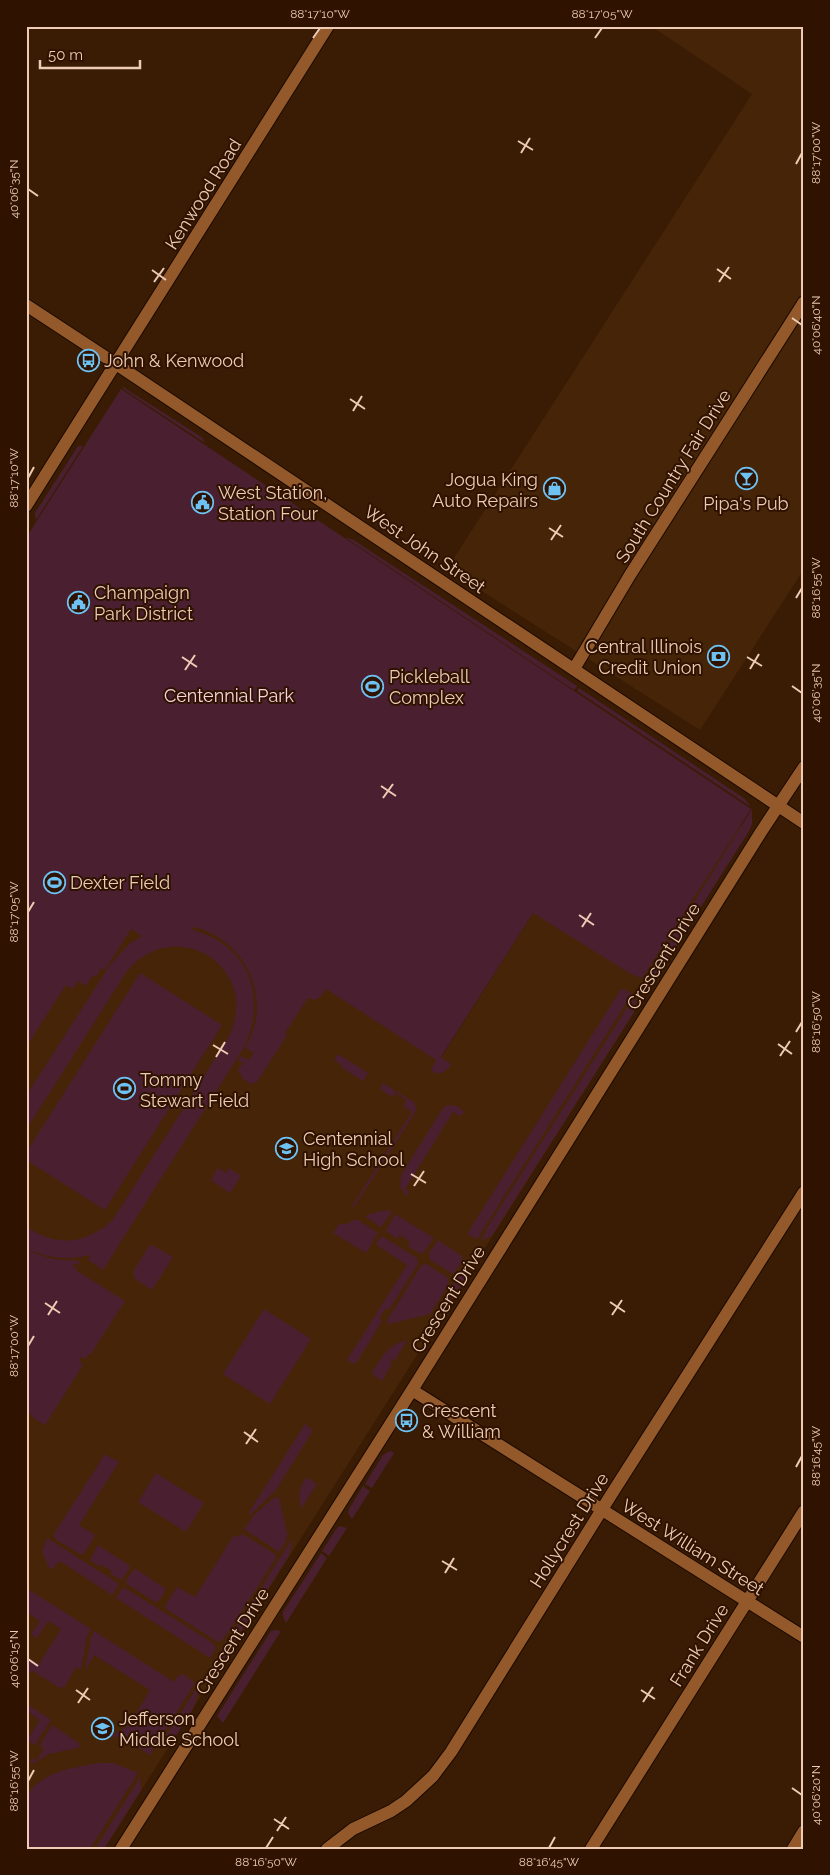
<svg xmlns="http://www.w3.org/2000/svg" width="830" height="1875" font-family="Raleway,sans-serif">
	<rect width="100%" height="100%" fill="#3a1c04"/>
	<path fill="#462407" d="M 651,26 L 804,26 L 804,569 L 700,730 L 447,569 L 752,94 Z
		M 628,752 L 749,831 L 104,1849 L 26,1849 L 26,999 L 117,855 L 439,1061 L 533,913 Z"/>
	<path fill="#4a2031" d="M 123,387 L 203,438 L 205,443 L 123,389 Z
		M 121,389 L 751,809 L 642,978 L 631,974 L 533,913 L 441,1057 L 451,1064 C 447,1072 438,1077 431,1070 L 436,1060 L 326,989 C 320,997 318,1002 308,998 L 285,1033 L 287,1035 L 257,1082 L 251,1084 L 243,1079 L 238,1069 L 243,1063 L 238,1060 L 240,1056 L 249,1060 L 254,1053 L 245,1048 C 250,1039 254,1030 256,1020 C 263,978 235,936 193,927 L 192,930 C 249,944 269,999 243,1049 L 103,1270 L 88,1260 L 91,1255 C 67,1260 48,1259 26,1248 L 26,1226 C 56,1248 85,1244 112,1221 L 227,1040 C 266,969 174,910 125,974 L 26,1130 L 26,1096 L 110,965 L 129,944 L 142,936 L 131,929 L 105,970 L 101,968 L 96,977 L 93,975 L 86,986 L 78,981 L 73,989 L 66,985 L 26,1047 L 26,538 Z
		M 78,446 L 83,446 L 36,520 L 35,513 Z
		M 346,538 L 352,539 L 577,686 L 574,690 Z
		M 579,688 L 745,799 L 751,807 L 577,691 Z
		M 752,809 L 752,824 L 749,831 L 660,971 L 657,974 L 646,979 Z
		M 140,973 L 222,1025 L 105,1210 L 26,1160 L 26,1153 Z
		M 621,989 L 626,990 L 632,994 L 477,1239 L 467,1234 Z
		M 634,997 L 636,1003 L 634,1012 L 493,1234 L 490,1237 L 481,1240 L 488,1226 Z
		M 338,1054 L 368,1073 L 363,1081 L 341,1067 L 342,1065 L 334,1060 Z
		M 383,1083 L 415,1103 L 416,1111 L 354,1207 L 352,1206 L 412,1112 L 403,1106 L 406,1100 L 396,1093 L 392,1097 L 380,1089 Z
		M 448,1105 C 455,1105 461,1106 464,1113 L 460,1116 L 453,1112 L 405,1189 L 409,1192 L 408,1195 L 406,1195 L 400,1187 L 401,1175 L 443,1108 Z
		M 218,1168 L 226,1173 L 229,1168 L 241,1176 L 230,1193 L 212,1181 L 212,1178 Z
		M 387,1210 L 392,1212 L 381,1227 L 366,1217 L 369,1214 Z
		M 395,1214 L 434,1238 L 423,1253 L 419,1253 L 408,1246 L 410,1242 L 400,1235 L 397,1239 L 386,1231 Z
		M 354,1220 L 358,1220 L 378,1233 L 366,1253 L 333,1233 L 339,1224 L 346,1224 Z
		M 382,1236 L 417,1258 L 418,1264 L 389,1310 L 386,1308 L 379,1318 L 382,1321 L 357,1362 L 353,1364 L 347,1360 L 407,1265 L 378,1246 L 376,1243 Z
		M 438,1240 L 462,1256 L 462,1262 L 453,1274 L 430,1260 L 429,1253 Z
		M 152,1245 L 173,1257 L 152,1290 L 135,1279 L 133,1272 L 149,1246 Z
		M 26,1249 C 43,1258 58,1261 76,1260 L 80,1263 L 79,1265 L 75,1263 L 73,1266 L 77,1268 L 76,1270 L 125,1301 L 91,1354 L 89,1354 L 85,1359 L 81,1357 L 79,1361 L 83,1365 L 45,1425 L 35,1419 L 26,1410 Z
		M 469,1260 C 471,1278 447,1311 432,1318 Z
		M 424,1264 L 428,1265 L 447,1277 L 449,1283 L 448,1285 L 430,1314 L 389,1324 L 387,1321 L 388,1319 L 421,1266 Z
		M 264,1309 L 311,1339 L 270,1404 L 223,1374 Z
		M 407,1340 L 395,1360 L 393,1359 L 390,1363 L 392,1364 L 382,1381 L 373,1375 L 372,1372 C 383,1356 387,1345 407,1340 Z
		M 305,1424 L 312,1429 L 312,1432 L 276,1490 L 250,1515 L 248,1514 Z
		M 390,1451 L 394,1453 L 372,1488 L 365,1484 L 383,1455 Z
		M 105,1454 L 119,1462 L 79,1525 L 95,1535 L 84,1554 L 80,1554 L 55,1539 L 54,1534 Z
		M 156,1473 L 204,1503 L 186,1532 L 138,1502 Z
		M 308,1478 L 317,1484 L 301,1509 L 299,1493 L 304,1480 Z
		M 363,1486 L 370,1491 L 352,1519 L 348,1513 L 349,1509 Z
		M 275,1497 L 279,1498 L 288,1537 L 286,1537 L 285,1539 L 287,1540 L 279,1552 L 244,1529 L 255,1514 Z
		M 340,1526 L 347,1528 L 329,1556 L 322,1551 L 337,1528 Z
		M 243,1534 L 275,1554 L 276,1558 L 229,1631 L 222,1640 L 218,1642 L 166,1609 L 165,1606 L 177,1587 L 195,1597 L 234,1535 L 238,1537 Z
		M 47,1538 L 118,1583 L 118,1586 L 112,1595 L 60,1561 L 52,1569 L 49,1568 L 42,1551 Z
		M 292,1539 L 291,1548 L 288,1557 L 222,1662 L 219,1665 L 211,1666 Z
		M 98,1545 L 129,1565 L 130,1568 L 122,1580 L 110,1574 L 112,1571 L 102,1565 L 100,1567 L 90,1560 Z
		M 321,1553 L 327,1558 L 286,1623 L 283,1616 L 283,1612 Z
		M 136,1569 L 166,1589 L 159,1601 L 155,1602 L 127,1584 L 126,1581 L 133,1570 Z
		M 26,1588 L 91,1629 L 87,1636 L 81,1670 L 76,1667 L 65,1686 L 60,1688 L 33,1671 L 30,1673 L 26,1671 L 27,1657 L 39,1664 L 61,1629 L 48,1621 L 37,1638 L 31,1634 L 40,1621 L 26,1612 Z
		M 122,1588 L 125,1588 L 213,1643 L 216,1648 L 210,1658 L 116,1598 Z
		M 275,1630 L 281,1631 L 223,1723 L 217,1716 L 271,1631 Z
		M 94,1631 L 174,1682 L 178,1676 L 183,1674 L 195,1683 L 150,1755 L 125,1739 L 111,1736 L 125,1728 L 131,1722 L 150,1690 L 94,1655 L 85,1671 L 91,1637 Z
		M 197,1687 C 202,1703 177,1733 169,1746 L 166,1747 L 161,1744 Z
		M 30,1706 L 51,1720 L 35,1745 L 27,1740 L 40,1720 L 27,1711 Z
		M 52,1725 L 80,1744 L 78,1748 L 49,1754 L 32,1764 L 30,1761 L 32,1758 L 36,1760 L 43,1751 L 43,1747 L 39,1746 Z
		M 99,1763 L 113,1763 L 138,1773 L 90,1849 L 26,1849 L 26,1796 C 43,1771 71,1768 99,1763 Z
		M 140,1777 L 141,1790 L 104,1849 L 95,1849 Z"/>
	<g fill="none" stroke-linecap="round" stroke-linejoin="round">
		<defs>
			<path id="minor" d="M 26,305 L 116,364
				M 574,669 L 630,575 L 804,302
				M 412,1390 L 804,1637
				M 121,1849 L 412,1390 L 761,832 L 804,767
				M 327,1849 L 353,1829 L 391,1811 L 406,1801 L 433,1776 L 451,1752 L 611,1495 L 804,1192
				M 591,1849 L 804,1511
				M 793,1849 L 804,1831"/>
			<path id="tertiary" d="M 116,364 L 804,823
				M 26,506 L 328,26"/>
		</defs>
		<use href="#minor" stroke="#1a0900" stroke-width="14"/>
		<use href="#tertiary" stroke="#1a0900" stroke-width="14"/>
		<use href="#minor" stroke="#93592b" stroke-width="12"/>
		<use href="#tertiary" stroke="#93592b" stroke-width="12"/>
	</g>
	<path fill="none" stroke="#edcbb4" stroke-width="2" d="M 313,38 L 320,28M 595,38 L 602,28M 518,141 L 533,150M 521,153 L 530,138M 796,164 L 802,153M 28,189 L 38,196M 717,269 L 731,279M 152,270 L 166,280M 154,282 L 164,268M 719,282 L 729,267M 792,318 L 802,325M 350,399 L 365,409M 353,411 L 362,396M 28,478 L 34,467M 549,528 L 563,537M 551,540 L 561,525M 796,598 L 802,588M 182,657 L 197,667M 747,657 L 762,666M 750,669 L 759,654M 185,670 L 195,655M 792,686 L 802,693M 381,786 L 396,796M 383,798 L 393,784M 28,912 L 34,902M 579,915 L 594,925M 582,927 L 591,913M 796,1032 L 802,1022M 778,1044 L 792,1054M 213,1045 L 228,1054M 780,1056 L 790,1041M 216,1057 L 225,1042M 411,1174 L 426,1183M 414,1186 L 424,1171M 610,1302 L 625,1312M 45,1303 L 60,1313M 48,1315 L 57,1301M 612,1315 L 622,1300M 28,1346 L 34,1336M 244,1432 L 258,1442M 246,1444 L 256,1429M 796,1467 L 802,1456M 442,1561 L 457,1570M 445,1573 L 454,1558M 28,1659 L 38,1666M 76,1690 L 90,1700M 641,1690 L 655,1699M 643,1702 L 653,1687M 78,1703 L 88,1688M 28,1781 L 34,1770M 792,1788 L 802,1795M 274,1819 L 289,1829M 277,1831 L 286,1817M 266,1848 L 273,1837M 549,1848 L 555,1837"/>
	<defs>
		<symbol id="bus-ring" viewBox="-11 -11 22 22"><circle r="9.5" fill="#2f1200" stroke="#6ec2f3" stroke-width="1.5"/><path d="M-5-6H5V4H4V6H2V4H-2V6H-4V4H-5ZM-3.5-4V0h7V-4ZM-3.5 1.2v1.5H-2V1.2ZM2 1.2v1.5H3.5V1.2Z" fill="#6ec2f3"/></symbol>
		<symbol id="bar-ring" viewBox="-11 -11 22 22"><circle r="9.5" fill="#2f1200" stroke="#6ec2f3" stroke-width="1.5"/><path d="M-6-5H6L.8 .8V4.5H3.5V6h-7V4.5H-.8V.8Z" fill="#6ec2f3"/></symbol>
		<symbol id="shop-ring" viewBox="-11 -11 22 22"><circle r="9.5" fill="#2f1200" stroke="#6ec2f3" stroke-width="1.5"/><path d="M-5-2.5h2.3a2.7 3.5 0 0 1 5.4 0H5L5.5 6h-11ZM-1.5-2.5h3a1.5 2.3 0 0 0-3 0Z" fill="#6ec2f3"/></symbol>
		<symbol id="civic-ring" viewBox="-11 -11 22 22"><circle r="9.5" fill="#2f1200" stroke="#6ec2f3" stroke-width="1.5"/><path d="M-.6-6.5H3V-4.5H.6V-3L4-1V1h2V6H-6V1h2V-1L-.6-3ZM-1.2 2.5V6h2.4V2.5Z" fill="#6ec2f3"/></symbol>
		<symbol id="bank-ring" viewBox="-11 -11 22 22"><circle r="9.5" fill="#2f1200" stroke="#6ec2f3" stroke-width="1.5"/><path d="M-6-4H6V4H-6ZM0-2.3a2.3 2.3 0 1 0 0 4.6a2.3 2.3 0 1 0 0-4.6Z" fill="#6ec2f3"/></symbol>
		<symbol id="stadium-ring" viewBox="-11 -11 22 22"><circle r="9.5" fill="#2f1200" stroke="#6ec2f3" stroke-width="1.5"/><path d="M0-5a6.5 5 0 1 0 0 10a6.5 5 0 1 0 0-10ZM-3.5-1.8h7v3.6h-7Z" fill="#6ec2f3"/></symbol>
		<symbol id="school-ring" viewBox="-11 -11 22 22"><circle r="9.5" fill="#2f1200" stroke="#6ec2f3" stroke-width="1.5"/><path d="M0-5L7-2L0 1L-7-2ZM-4 1L0 2.5L4 1V4Q0 6-4 4Z" fill="#6ec2f3"/></symbol>
	</defs>
	<g fill-rule="evenodd">
		<use href="#bus-ring" x="76" y="348" width="25" height="25"/>
		<use href="#bar-ring" x="734" y="466" width="25" height="25"/>
		<use href="#shop-ring" x="542" y="476" width="25" height="25"/>
		<use href="#civic-ring" x="190" y="490" width="25" height="25"/>
		<use href="#civic-ring" x="66" y="590" width="25" height="25"/>
		<use href="#bank-ring" x="706" y="644" width="25" height="25"/>
		<use href="#stadium-ring" x="360" y="674" width="25" height="25"/>
		<use href="#stadium-ring" x="42" y="870" width="25" height="25"/>
		<use href="#stadium-ring" x="112" y="1076" width="25" height="25"/>
		<use href="#school-ring" x="274" y="1136" width="25" height="25"/>
		<use href="#bus-ring" x="394" y="1408" width="25" height="25"/>
		<use href="#school-ring" x="90" y="1716" width="25" height="25"/>
	</g>
	<g text-anchor="middle" dominant-baseline="central" stroke-width="4" stroke-linejoin="round" paint-order="stroke">
		<g font-size="18" fill="#edcbb4" stroke="#2f1200">
			<text transform="translate(203 194) rotate(-58)">Kenwood Road</text>
			<text transform="translate(673 476) rotate(-58)">South Country Fair Drive</text>
			<text transform="translate(425 549) rotate(34)">West John Street</text>
			<text transform="translate(663 956) rotate(-58)">Crescent Drive</text>
			<text transform="translate(448 1299) rotate(-58)">Crescent Drive</text>
			<text transform="translate(569 1530) rotate(-58)">Hollycrest Drive</text>
			<text transform="translate(693 1547) rotate(32)">West William Street</text>
			<text transform="translate(232 1641) rotate(-58)">Crescent Drive</text>
			<text transform="translate(699 1645) rotate(-58)">Frank Drive</text>
		</g>
		<g font-size="18" fill="#edcbb4" stroke="#2f1200" text-anchor="start">
			<text x="104" y="360">John &amp; Kenwood</text>
			<text x="538" y="479" text-anchor="end">Jogua King<tspan x="538" dy="21">Auto Repairs</tspan></text>
			<text x="218" y="492">West Station,<tspan x="218" dy="21">Station Four</tspan></text>
			<text x="746" y="503" text-anchor="middle">Pipa's Pub</text>
			<text x="94" y="592">Champaign<tspan x="94" dy="21">Park District</tspan></text>
			<text x="702" y="646" text-anchor="end">Central Illinois<tspan x="702" dy="21">Credit Union</tspan></text>
			<text x="389" y="676">Pickleball<tspan x="389" dy="21">Complex</tspan></text>
			<text x="70" y="882">Dexter Field</text>
			<text x="140" y="1079">Tommy<tspan x="140" dy="21">Stewart Field</tspan></text>
			<text x="303" y="1138">Centennial<tspan x="303" dy="21">High School</tspan></text>
			<text x="422" y="1410">Crescent<tspan x="422" dy="21">&amp; William</tspan></text>
			<text x="119" y="1718">Jefferson<tspan x="119" dy="21">Middle School</tspan></text>
		</g>
		<g font-size="18" fill="#f7d2de" stroke="#2f1200">
			<text x="229" y="695">Centennial Park</text>
		</g>
	</g>
	<rect width="830" height="1875" fill="none" stroke="#2f1200" stroke-width="55"/>
	<path d="M40 60v8h100v-8" fill="none" stroke="#edcbb4" stroke-width="2.5"/>
	<text x="48" y="60" font-size="15" fill="#edcbb4" stroke="#2f1200" stroke-width="4" paint-order="stroke">50 m</text>
	<rect x="28" y="28" width="774" height="1820" fill="none" stroke="#edcbb4" stroke-width="2"/>
	<g font-size="12" text-anchor="middle" fill="#edcbb4">
		<text x="320" y="18">88°17'10"W</text>
		<text x="602" y="18">88°17'05"W</text>
		<text transform="translate(816 153) rotate(-90)" y="4">88°17'00"W</text>
		<text transform="translate(14 189) rotate(-90)" y="4">40°06'35"N</text>
		<text transform="translate(816 325) rotate(-90)" y="4">40°06'40"N</text>
		<text transform="translate(14 478) rotate(-90)" y="4">88°17'10"W</text>
		<text transform="translate(816 588) rotate(-90)" y="4">88°16'55"W</text>
		<text transform="translate(816 693) rotate(-90)" y="4">40°06'35"N</text>
		<text transform="translate(14 912) rotate(-90)" y="4">88°17'05"W</text>
		<text transform="translate(816 1022) rotate(-90)" y="4">88°16'50"W</text>
		<text transform="translate(14 1346) rotate(-90)" y="4">88°17'00"W</text>
		<text transform="translate(816 1456) rotate(-90)" y="4">88°16'45"W</text>
		<text transform="translate(14 1659) rotate(-90)" y="4">40°06'15"N</text>
		<text transform="translate(14 1781) rotate(-90)" y="4">88°16'55"W</text>
		<text transform="translate(816 1795) rotate(-90)" y="4">40°06'20"N</text>
		<text x="266" y="1866">88°16'50"W</text>
		<text x="549" y="1866">88°16'45"W</text>
	</g>
</svg>
